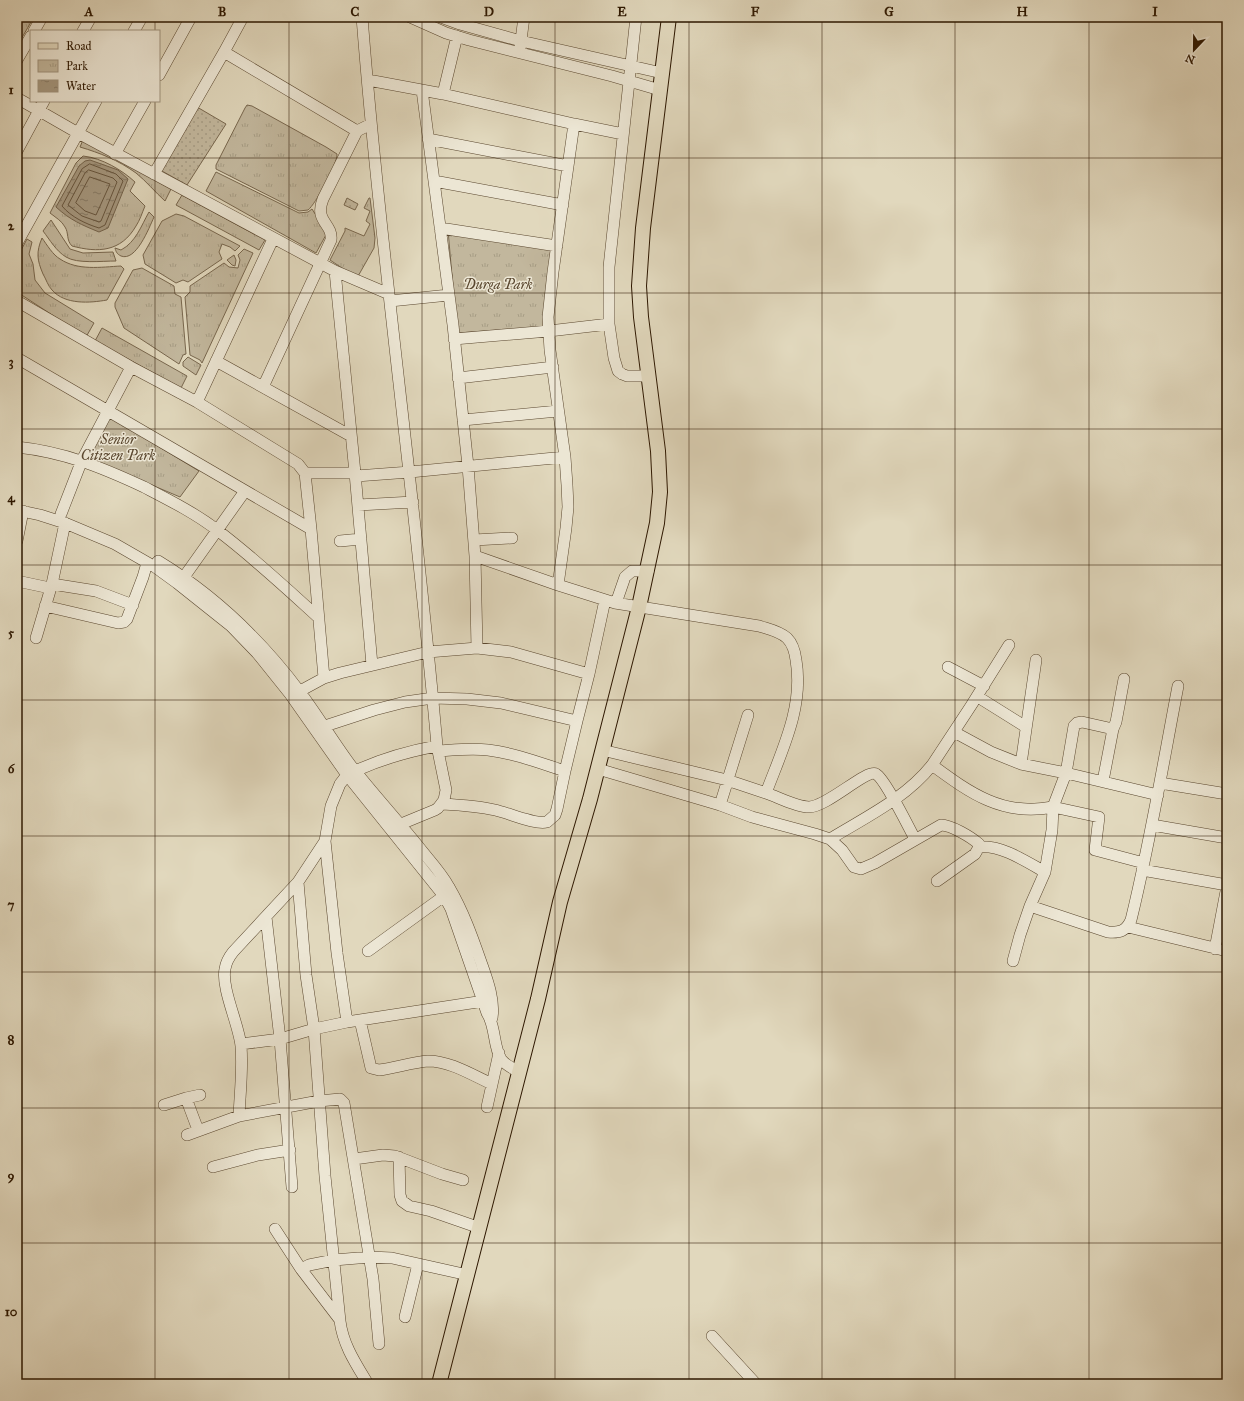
<svg xmlns="http://www.w3.org/2000/svg" width="1244" height="1401" font-family="'IM FELL Great Primer',serif">
	<defs>
		<pattern id="park-tufts" width="24" height="20" patternUnits="userSpaceOnUse"><rect width="24" height="20" fill="#c2b79d"/><path d="M3 7l-1-3M5 7V3M7 7l1-3M15 17l-1-3M17 17v-4M19 17l1-3" fill="none" stroke="#a79d85"/></pattern>
		<pattern id="garden-dots" width="8" height="8" patternUnits="userSpaceOnUse"><rect width="8" height="8" fill="#c2b79d"/><path d="M2 2h.1M6 6h.1" fill="none" stroke="#a79d85" stroke-width="1.8" stroke-linecap="round"/></pattern>
		<pattern id="water-ripples" width="26" height="14" patternUnits="userSpaceOnUse"><rect width="26" height="14" fill="#a4967d"/><path d="M2 4q2-2 4 0t4 0M15 11q2-2 4 0t4 0" fill="none" stroke="#867964"/></pattern>
	</defs>
	<rect width="100%" height="100%" fill="#e1d8bd"/>
	<filter id="stains"><feTurbulence type="fractalNoise" baseFrequency=".005" numOctaves="4"/><feColorMatrix values="0 0 0 0 .2 0 0 0 0 .09 0 0 0 0 .02 0 0 0 .5 -.17"/></filter>
	<radialGradient id="worn" r=".72"><stop offset=".6" stop-color="#630" stop-opacity="0"/><stop offset="1" stop-color="#630" stop-opacity=".3"/></radialGradient>
	<path fill="url(#park-tufts)" stroke="#78674e" d="M 17,17 L 34,17 L 17,46 Z
		M 247,105 L 252,106 L 326,147 L 337,154 C 338,163 315,205 308,210 L 299,211 L 216,169 L 216,165 L 245,108 Z
		M 83,140 L 171,189 L 165,201 C 155,192 146,181 136,173 C 118,160 100,153 80,147 Z
		M 83,156 C 102,158 122,170 135,182 L 130,191 L 145,206 C 142,213 140,220 136,226 C 121,252 98,253 72,246 C 66,240 69,233 65,227 C 62,221 55,217 50,213 L 76,163 Z
		M 216,172 L 299,213 L 308,212 L 312,209 L 327,233 L 316,253 L 206,191 Z
		M 182,195 L 265,240 L 259,250 L 176,205 Z
		M 369,198 L 370,198 L 375,238 L 374,248 L 357,278 L 330,260 L 345,231 L 345,228 L 364,236 L 370,224 L 366,221 L 370,211 L 364,208 Z
		M 149,212 L 154,217 C 149,228 136,262 121,256 C 117,254 116,252 115,248 L 121,250 C 136,242 141,226 149,212 Z
		M 176,214 L 184,216 L 240,246 L 235,251 L 230,247 L 222,244 L 219,252 L 222,259 L 188,282 L 183,280 L 176,283 L 145,264 L 143,255 L 162,221 Z
		M 51,220 L 70,249 L 83,253 L 113,252 L 116,261 C 102,261 77,264 66,257 C 56,251 50,240 43,231 Z
		M 448,230 L 551,247 L 544,327 L 457,333 Z
		M 42,238 C 47,245 53,255 60,259 C 78,271 101,267 121,266 L 124,269 L 107,300 C 90,303 65,305 52,290 C 48,286 46,279 43,274 C 37,260 36,252 42,238 Z
		M 27,239 L 32,242 L 29,254 L 33,264 L 35,280 L 45,293 L 94,323 L 86,337 L 17,292 L 17,258 Z
		M 244,249 L 253,253 L 202,363 L 200,360 L 190,355 L 185,297 L 190,292 L 190,286 L 224,263 L 229,267 L 238,268 L 240,260 L 238,255 Z
		M 234,255 L 236,260 L 235,266 L 232,265 L 227,260 Z
		M 142,268 L 174,286 L 175,294 L 181,297 L 186,354 L 183,355 L 179,364 L 124,328 L 115,307 L 115,303 L 133,270 Z
		M 102,328 L 187,376 L 181,388 L 95,341 Z
		M 188,357 L 201,365 L 196,375 L 183,366 L 183,362 Z
		M 108,416 L 199,471 L 180,497 L 88,458 Z"/>
	<path fill="url(#garden-dots)" stroke="#78674e" d="M 197,107 L 226,124 L 187,185 L 162,171 L 161,167 Z
		M 347,198 L 358,204 L 355,210 L 344,205 Z"/>
	<path fill="url(#water-ripples)" stroke="#74634b" d="M 90,160 L 118,170 L 128,179 L 108,228 L 99,232 C 82,225 70,220 56,207 L 79,166 L 85,161 Z"/>
	<g fill="none" stroke-linecap="round" stroke-linejoin="round">
		<path stroke="#68563e" stroke-width="1" d="M 90,164 L 116,174 L 123,181 L 105,225 L 99,228 C 86,224 71,217 62,206 L 82,169 Z
			M 89,170 L 113,178 L 117,182 L 101,221 L 99,222 L 82,216 L 68,205 L 85,173 Z
			M 90,177 L 110,184 L 96,215 L 85,211 L 76,203 Z"/>
		<defs>
			<path id="minor" d="M 362,17 C 381,260 416,502 437,746 L 446,790 L 444,800 L 438,808 L 435,810 L 401,824 L 391,830
				M 410,17 L 446,33 L 469,40 L 612,76 L 660,90
				M 441,17 L 460,24 L 521,41 L 662,73
				M 636,17 L 609,267 L 609,324 L 614,358 L 618,371 L 622,374 L 627,376 L 649,376
				M 34,31 L 42,17
				M 83,31 L 91,17
				M 134,31 L 142,17
				M 520,48 L 524,17
				M 224,52 L 357,131
				M 17,60 L 31,36
				M 159,75 L 191,17
				M 368,80 L 443,94 L 457,36
				M 422,90 L 453,325 L 468,466 L 475,556 L 558,585 L 615,603 L 759,626 C 768,629 779,631 787,638 C 793,644 795,652 796,660 C 804,707 782,750 766,793 C 778,797 796,807 809,807 C 827,807 866,769 876,774 C 885,779 909,828 915,839
				M 443,94 L 574,124 L 553,272 L 548,317 L 550,350 L 565,457 L 567,485 L 568,507 L 566,528 L 558,585
				M 17,98 L 78,133 L 96,101
				M 574,124 L 623,134
				M 428,139 L 568,166
				M 17,151 L 44,101
				M 115,154 L 145,101
				M 154,174 L 224,52 L 243,17
				M 434,181 L 563,205
				M 440,228 L 557,246
				M 17,243 L 78,133 L 335,271
				M 17,301 L 131,367 L 197,402 L 298,464 L 305,473 L 311,529
				M 390,301 L 449,295
				M 454,339 L 549,331 L 609,324
				M 17,358 L 311,529 L 324,678
				M 216,361 L 351,436
				M 458,378 L 553,367
				M 263,387 L 331,240 C 333,223 314,222 323,199 L 357,131 L 371,124
				M 197,402 L 273,239
				M 463,420 L 558,411
				M 17,447 C 64,452 101,467 144,487 C 169,500 195,513 217,530 C 253,557 286,588 319,618
				M 305,473 L 355,473 L 372,665
				M 355,473 L 335,271 L 389,294
				M 356,476 L 410,472 L 565,457
				M 358,505 L 413,502
				M 17,510 L 40,515 L 65,523 L 115,544 L 155,567 L 177,583 L 231,626 L 257,653 L 290,694 L 347,775 L 444,896 L 451,909 L 487,1013 C 496,1027 493,1046 501,1059 C 505,1065 514,1069 519,1072
				M 61,514 L 82,460 L 131,367
				M 474,540 L 512,538
				M 17,541 L 23,511
				M 340,541 L 361,539
				M 475,556 L 477,648
				M 158,561 C 214,595 261,640 300,692 C 318,716 334,743 352,767 C 374,795 399,822 422,851 C 431,862 442,874 449,887 C 463,911 472,936 481,962 C 487,979 495,1000 492,1018
				M 184,577 L 245,491
				M 17,581 L 50,588
				M 52,584 L 96,591 L 133,605
				M 616,603 L 625,577 L 632,571 L 648,571
				M 45,606 L 118,623 L 124,622 L 127,619 L 143,577 L 147,563
				M 36,638 L 52,584 L 65,523
				M 948,667 L 984,686
				M 1124,679 L 1116,722 L 1113,729 L 1082,722 L 1077,723 L 1074,726 L 1066,773 L 1158,795
				M 300,691 L 324,678 L 340,673 L 428,652 L 477,648 L 511,652 L 589,674 L 605,600
				M 978,697 L 1026,727
				M 325,726 L 374,710 L 405,702 L 433,698 L 467,699 L 501,703 L 577,721 L 589,674
				M 954,732 L 991,752 L 1021,764 L 1066,773 L 1053,807 C 1003,817 970,793 932,765 C 959,725 984,686 1009,645
				M 602,750 L 727,780 L 766,793
				M 438,751 C 455,750 471,748 488,750 C 514,753 540,763 565,771 L 577,721
				M 1021,764 L 1036,660
				M 932,765 C 906,798 866,817 830,839 L 842,850 L 854,867 L 861,869 L 875,863 L 941,825 C 951,825 971,837 979,844 L 979,847 L 975,854 L 937,881
				M 598,769 L 720,805 L 752,817 L 815,834 L 830,839
				M 355,771 C 382,759 409,751 437,746
				M 347,775 L 340,784 L 331,806 L 325,841 L 337,953 L 347,1022
				M 1103,781 L 1113,729
				M 1160,783 L 1227,794
				M 442,804 C 460,805 478,806 495,810 C 509,813 535,825 547,822 L 555,815 L 557,809 L 565,771
				M 720,805 L 748,715
				M 1152,825 L 1227,838
				M 979,847 C 1000,844 1027,862 1045,872
				M 1144,863 L 1095,850 L 1099,817 L 1053,807 L 1052,830 L 1045,872 L 1030,906 L 1108,932 C 1120,933 1126,931 1131,920 C 1150,843 1163,764 1178,686
				M 1142,870 L 1227,885
				M 298,882 L 306,975 L 314,1029 L 325,1176 L 340,1321 C 343,1345 356,1364 368,1384
				M 266,917 L 280,1039 L 292,1187
				M 1128,927 L 1227,951
				M 1215,949 L 1227,886
				M 368,951 L 444,896
				M 1013,961 L 1020,935 L 1030,906
				M 360,1020 L 371,1068 L 379,1070 C 394,1068 414,1062 428,1061 C 450,1061 472,1075 492,1084
				M 241,1044 L 280,1039 L 314,1029 L 347,1022 L 484,1001
				M 186,1098 L 198,1130
				M 164,1105 L 186,1098 L 200,1095
				M 487,1107 L 499,1053
				M 239,1116 C 240,1093 243,1069 241,1046 C 239,1025 221,988 225,969 C 226,962 229,957 233,952 L 298,882 L 325,841
				M 187,1135 L 239,1116 L 319,1101 L 340,1099 L 344,1103 L 373,1279 L 379,1344
				M 399,1157 L 400,1195 L 402,1201 L 409,1206 L 431,1211 L 480,1228
				M 354,1159 L 383,1155 L 395,1156 L 442,1174 L 463,1180
				M 213,1167 L 258,1155 L 290,1150
				M 275,1229 L 301,1269 L 340,1320
				M 301,1269 L 309,1265 L 334,1260 L 370,1257 L 392,1258 L 468,1275
				M 405,1317 L 418,1264
				M 712,1336 L 756,1384"/>
			<path id="major" d="M 439,1384 L 538,999 L 560,902 L 590,799 L 639,607 L 657,523 L 660,492 L 658,451 L 641,317 L 639,286 L 643,228 L 669,17"/>
		</defs>
		<use href="#minor" stroke="#5a472f" stroke-width="12"/>
		<use href="#major" stroke="#2d1700" stroke-width="16"/>
		<use href="#minor" stroke="#ece6d4" stroke-width="11"/>
		<use href="#major" stroke="#e1d8bd" stroke-width="14"/>
	</g>
	<path fill="none" stroke="#2d1700" stroke-width="1" stroke-opacity="0.55" d="M 155,17 L 155,31M 289,17 L 289,1384M 422,17 L 422,1384M 555,17 L 555,1384M 689,17 L 689,1384M 822,17 L 822,1384M 955,17 L 955,1384M 1089,17 L 1089,1384M 155,101 L 155,1384M 17,158 L 1227,158M 17,293 L 1227,293M 17,429 L 1227,429M 17,565 L 1227,565M 17,700 L 1227,700M 17,836 L 1227,836M 17,972 L 1227,972M 17,1108 L 1227,1108M 17,1243 L 1227,1243"/>
	<g text-anchor="middle" dominant-baseline="central" stroke-width="3" stroke-linejoin="round" paint-order="stroke">
		<g font-size="14" font-style="italic" fill="#5a472f" stroke="#ece6d4">
			<text x="498" y="284">Durga Park</text>
			<text x="118" y="439">Senior<tspan x="118" dy="16">Citizen Park</tspan></text>
		</g>
	</g>
	<rect width="1244" height="1401" fill="none" stroke="#e1d8bd" stroke-width="44"/>
	<rect x="30" y="30" width="130" height="72" fill="#ece6d4" stroke="#a0937f"/>
	<rect x="38" y="43" width="20" height="6" fill="#e1d8bd" stroke="#a0937f"/>
	<text x="66" y="50" font-size="12" fill="#2d1700">Road</text>
	<rect x="38" y="60" width="20" height="12" fill="url(#park-tufts)" stroke="#a0937f"/>
	<text x="66" y="70" font-size="12" fill="#2d1700">Park</text>
	<rect x="38" y="80" width="20" height="12" fill="url(#water-ripples)" stroke="#a0937f"/>
	<text x="66" y="90" font-size="12" fill="#2d1700">Water</text>
	<g transform="translate(1194 50) rotate(202)" stroke="#ece6d4" stroke-width="3" paint-order="stroke">
	<path d="M0-3L7 15L0 10L-7 15Z" fill="#2d1700"/>
	<text y="-6" font-size="11" font-weight="bold" text-anchor="middle" fill="#2d1700">N</text>
	</g>
	<rect x="22" y="22" width="1200" height="1357" fill="none" stroke="#2d1700" stroke-width="1.5"/>
	<g font-size="13" text-anchor="middle" font-weight="bold" fill="#2d1700">
		<text x="89" y="16">A</text>
		<text x="222" y="16">B</text>
		<text x="355" y="16">C</text>
		<text x="489" y="16">D</text>
		<text x="622" y="16">E</text>
		<text x="755" y="16">F</text>
		<text x="889" y="16">G</text>
		<text x="1022" y="16">H</text>
		<text x="1155" y="16">I</text>
		<text x="11" y="94">1</text>
		<text x="11" y="230">2</text>
		<text x="11" y="366">3</text>
		<text x="11" y="502">4</text>
		<text x="11" y="637">5</text>
		<text x="11" y="773">6</text>
		<text x="11" y="909">7</text>
		<text x="11" y="1044">8</text>
		<text x="11" y="1180">9</text>
		<text x="11" y="1316">10</text>
	</g>
	<rect width="100%" height="100%" filter="url(#stains)"/>
	<rect width="100%" height="100%" fill="url(#worn)"/>
</svg>
